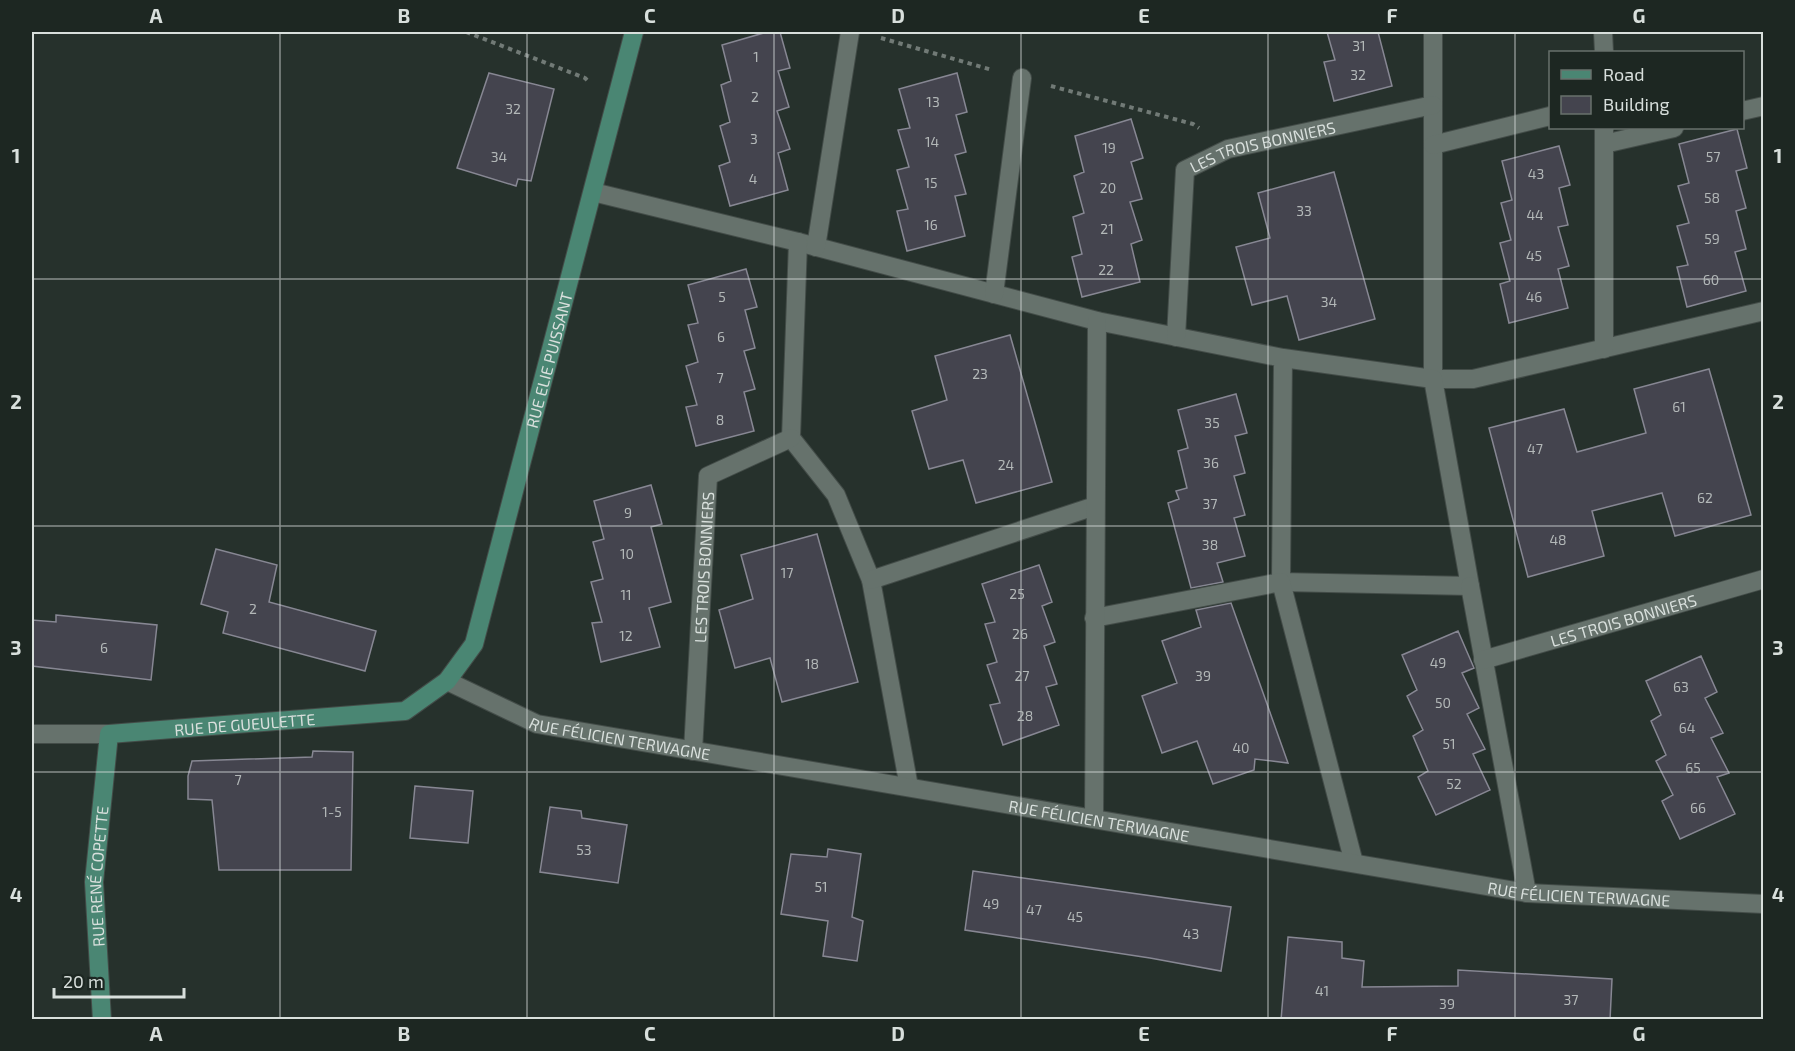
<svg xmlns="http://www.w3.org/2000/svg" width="1795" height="1051" font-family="'Exo 2',sans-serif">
	<rect width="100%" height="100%" fill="#26312c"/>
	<path fill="#44444e" stroke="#878793" stroke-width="1.5" d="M 767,32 L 780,32 L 790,68 L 778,71 L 789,107 L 777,111 L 790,149 L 778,153 L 788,190 L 730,206 L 719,166 L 730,162 L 720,126 L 730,122 L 721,85 L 731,81 L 722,45 Z
		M 1327,32 L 1378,32 L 1392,86 L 1334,101 L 1324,62 L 1335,60 Z
		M 489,73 L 554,89 L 531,181 L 518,179 L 516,186 L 457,168 Z
		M 957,73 L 967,112 L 956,115 L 966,152 L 955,155 L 966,194 L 955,196 L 965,236 L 907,251 L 897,211 L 908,209 L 897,170 L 909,167 L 898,130 L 910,128 L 899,89 Z
		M 1131,119 L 1143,158 L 1131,162 L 1142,199 L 1130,202 L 1142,240 L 1131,244 L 1140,282 L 1082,297 L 1072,257 L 1082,254 L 1073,217 L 1084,213 L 1074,176 L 1084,172 L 1075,136 Z
		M 1737,129 L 1747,168 L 1736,171 L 1746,208 L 1736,211 L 1746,249 L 1735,252 L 1746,291 L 1687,307 L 1677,267 L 1688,265 L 1677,226 L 1689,223 L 1678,186 L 1689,183 L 1679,144 Z
		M 1559,146 L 1570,185 L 1559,188 L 1568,225 L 1558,227 L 1569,266 L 1558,269 L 1568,308 L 1509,323 L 1500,284 L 1510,281 L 1500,243 L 1511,240 L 1501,203 L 1512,200 L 1502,161 Z
		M 1334,172 L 1375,319 L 1299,340 L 1287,296 L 1252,305 L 1236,247 L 1270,238 L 1258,193 Z
		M 746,269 L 757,307 L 745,310 L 755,348 L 744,351 L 755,389 L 744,392 L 754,431 L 696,446 L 686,407 L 697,405 L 686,366 L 698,362 L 688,325 L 698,323 L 688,285 Z
		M 1010,335 L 1052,482 L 976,503 L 963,460 L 929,469 L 912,411 L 947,400 L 935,356 Z
		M 1709,369 L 1751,515 L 1675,536 L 1662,493 L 1592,511 L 1604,556 L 1528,577 L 1489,428 L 1564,409 L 1577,452 L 1646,433 L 1634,389 Z
		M 1236,394 L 1247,433 L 1235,436 L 1245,473 L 1234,476 L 1245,515 L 1234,518 L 1245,556 L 1217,563 L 1223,582 L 1191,588 L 1168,503 L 1179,499 L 1176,491 L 1187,488 L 1178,451 L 1188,448 L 1178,410 Z
		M 651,485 L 662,524 L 651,527 L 671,602 L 649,608 L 660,647 L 601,662 L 592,623 L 602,622 L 591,582 L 603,579 L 593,542 L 604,539 L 594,501 Z
		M 817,534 L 858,682 L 782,702 L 770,658 L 735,668 L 719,610 L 753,599 L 741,555 Z
		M 216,549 L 277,565 L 269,602 L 376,631 L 365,671 L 223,633 L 228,612 L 201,604 Z
		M 1039,565 L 1052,602 L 1042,606 L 1055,642 L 1044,646 L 1057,684 L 1046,687 L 1059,725 L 1003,745 L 990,705 L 1000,703 L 987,665 L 997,662 L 985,624 L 995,622 L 982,584 Z
		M 1231,603 L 1288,763 L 1255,759 L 1254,770 L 1213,784 L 1197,741 L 1162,753 L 1142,696 L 1177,683 L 1162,641 L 1201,627 L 1196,610 Z
		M 56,615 L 157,625 L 151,680 L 32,666 L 32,620 L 56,622 Z
		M 1458,631 L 1474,668 L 1462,673 L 1479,708 L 1467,714 L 1485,749 L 1473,754 L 1490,790 L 1436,815 L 1418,777 L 1428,771 L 1413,736 L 1423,730 L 1407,696 L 1417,690 L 1402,655 Z
		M 1701,656 L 1717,692 L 1705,698 L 1723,733 L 1711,738 L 1729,773 L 1717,777 L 1735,814 L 1680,839 L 1662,801 L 1673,795 L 1656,761 L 1666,755 L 1651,721 L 1661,715 L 1646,681 Z
		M 313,751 L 353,752 L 351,870 L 219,870 L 212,800 L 188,799 L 188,776 L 192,761 L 312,757 Z
		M 415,786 L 473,791 L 468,843 L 410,838 Z
		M 550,807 L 581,811 L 582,818 L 627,825 L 618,883 L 540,872 Z
		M 828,849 L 861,854 L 852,917 L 863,921 L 857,961 L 823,956 L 828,921 L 781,914 L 791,854 L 827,857 Z
		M 973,871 L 1231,907 L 1221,971 L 1150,958 L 965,930 Z
		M 1288,937 L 1342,942 L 1342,958 L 1364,961 L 1362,987 L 1458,986 L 1458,970 L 1612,979 L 1610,1020 L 1281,1020 Z"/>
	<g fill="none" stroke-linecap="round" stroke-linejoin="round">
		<defs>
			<g id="street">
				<path d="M 1433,32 L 1433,379 L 1473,379 L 1764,311"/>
				<path d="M 1603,32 L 1604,52"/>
				<path d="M 1742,111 L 1764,106"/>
				<path d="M 1604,144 L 1674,128"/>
				<path d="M 1433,145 L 1550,116"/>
				<path d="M 593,192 L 798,242 L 1097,321 L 1283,358 L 1433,379 L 1470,586 L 1281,582 L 1283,358"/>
				<path d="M 798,242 L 791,438 L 836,495 L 871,580 L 909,787"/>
				<path d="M 816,247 L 850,32"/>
				<path d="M 994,294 L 1022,78"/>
				<path id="s1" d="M 1176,337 L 1185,170 L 1228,149 L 1433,105"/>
				<path d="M 1604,349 L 1604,128"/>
				<path d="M 871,580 L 1095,506"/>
				<path d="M 1470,586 L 1527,893"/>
				<path d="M 1094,618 L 1281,582 L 1354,863"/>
				<path id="s2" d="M 1483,660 L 1764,579"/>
				<path id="s3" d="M 447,681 L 537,724 L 1527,893 L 1764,904"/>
				<path d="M 32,734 L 109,734"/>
				<path id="s4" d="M 693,751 L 708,476 L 791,438"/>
				<path d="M 1094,819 L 1097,321"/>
			</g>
			<g id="secondary">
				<path id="s5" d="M 102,1020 L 94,882 L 109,734 L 405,711 L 447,681 L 474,644 L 634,32"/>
			</g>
		</defs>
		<use href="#street" stroke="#434c48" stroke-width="20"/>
		<use href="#secondary" stroke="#434c48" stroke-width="20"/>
		<path stroke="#717a76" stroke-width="4" stroke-dasharray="4.5 4.5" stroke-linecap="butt" d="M 466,32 L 585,78 L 588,81
			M 881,38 L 992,70
			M 1051,86 L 1193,124 L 1199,128"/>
		<use href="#street" stroke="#66726c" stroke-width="18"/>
		<use href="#secondary" stroke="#4a8673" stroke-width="18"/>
	</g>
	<path fill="none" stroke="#d8dfdc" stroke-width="1.5" stroke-opacity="0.55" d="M 280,32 L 280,1020M 527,32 L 527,1020M 774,32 L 774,1020M 1021,32 L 1021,1020M 1268,32 L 1268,1020M 1515,32 L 1515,1020M 32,279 L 1764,279M 32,526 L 1764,526M 32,772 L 1764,772"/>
	<g text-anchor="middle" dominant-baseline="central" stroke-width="4.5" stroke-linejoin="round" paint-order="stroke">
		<g font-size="14" fill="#b3b8b8">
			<text x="1359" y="45">31</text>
			<text x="756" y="56">1</text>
			<text x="1358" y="74">32</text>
			<text x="755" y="96">2</text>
			<text x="933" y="101">13</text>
			<text x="513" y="108">32</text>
			<text x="754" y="138">3</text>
			<text x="932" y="141">14</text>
			<text x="1109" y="147">19</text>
			<text x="499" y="156">34</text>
			<text x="1713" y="156">57</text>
			<text x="1536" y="173">43</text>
			<text x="753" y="178">4</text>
			<text x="931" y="182">15</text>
			<text x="1108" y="187">20</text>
			<text x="1712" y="197">58</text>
			<text x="1304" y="210">33</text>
			<text x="1535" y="214">44</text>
			<text x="931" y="224">16</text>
			<text x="1107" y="228">21</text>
			<text x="1712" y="238">59</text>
			<text x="1534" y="255">45</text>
			<text x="1106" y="269">22</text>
			<text x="1711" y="279">60</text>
			<text x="722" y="296">5</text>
			<text x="1534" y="296">46</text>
			<text x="1329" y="301">34</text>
			<text x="721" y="336">6</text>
			<text x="980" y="373">23</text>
			<text x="720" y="377">7</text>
			<text x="1679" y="406">61</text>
			<text x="720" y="419">8</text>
			<text x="1212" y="422">35</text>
			<text x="1535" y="448">47</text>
			<text x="1211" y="462">36</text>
			<text x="1006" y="464">24</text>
			<text x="1705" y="497">62</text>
			<text x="1210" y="503">37</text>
			<text x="628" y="512">9</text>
			<text x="1558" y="539">48</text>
			<text x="1210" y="544">38</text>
			<text x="627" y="553">10</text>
			<text x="787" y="572">17</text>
			<text x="1017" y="593">25</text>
			<text x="626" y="594">11</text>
			<text x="253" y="608">2</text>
			<text x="1020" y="633">26</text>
			<text x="626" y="635">12</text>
			<text x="104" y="647">6</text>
			<text x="1438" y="662">49</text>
			<text x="812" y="663">18</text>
			<text x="1022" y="675">27</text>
			<text x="1203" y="675">39</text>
			<text x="1681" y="686">63</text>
			<text x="1443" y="702">50</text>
			<text x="1025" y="715">28</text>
			<text x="1687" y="727">64</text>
			<text x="1449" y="743">51</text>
			<text x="1241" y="747">40</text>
			<text x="1693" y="767">65</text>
			<text x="238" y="779">7</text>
			<text x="1454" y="783">52</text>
			<text x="1698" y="807">66</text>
			<text x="332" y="811">1-5</text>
			<text x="584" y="849">53</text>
			<text x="821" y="886">51</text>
			<text x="991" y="903">49</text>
			<text x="1034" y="909">47</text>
			<text x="1075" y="916">45</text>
			<text x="1191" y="933">43</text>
			<text x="1322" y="990">41</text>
			<text x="1571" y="999">37</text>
			<text x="1447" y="1003">39</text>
		</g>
		<g font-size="16" fill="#d8dfdc" stroke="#1d2722">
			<text stroke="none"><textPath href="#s1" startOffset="249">LES TROIS BONNIERS</textPath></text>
			<text stroke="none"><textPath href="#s5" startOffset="975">RUE ELIE PUISSANT</textPath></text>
			<text stroke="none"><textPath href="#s4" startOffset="184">LES TROIS BONNIERS</textPath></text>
			<text stroke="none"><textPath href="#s2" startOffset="146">LES TROIS BONNIERS</textPath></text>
			<text stroke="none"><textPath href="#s5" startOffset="423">RUE DE GUEULETTE</textPath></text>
			<text stroke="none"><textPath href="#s3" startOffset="184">RUE FÉLICIEN TERWAGNE</textPath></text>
			<text stroke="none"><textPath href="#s3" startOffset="670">RUE FÉLICIEN TERWAGNE</textPath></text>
			<text stroke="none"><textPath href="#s5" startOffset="144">RUE RENÉ COPETTE</textPath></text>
			<text stroke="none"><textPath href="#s3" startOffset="1156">RUE FÉLICIEN TERWAGNE</textPath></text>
		</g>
	</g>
	<rect width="1795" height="1051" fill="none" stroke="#1d2722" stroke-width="66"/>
	<rect x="1549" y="51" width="195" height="78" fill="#1d2722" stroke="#68716c" stroke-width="1.5"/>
	<rect x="1561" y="70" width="30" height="9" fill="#4a8673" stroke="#68716c" stroke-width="1.5"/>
	<text x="1603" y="81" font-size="18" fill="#d8dfdc">Road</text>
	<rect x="1561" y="96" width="30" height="18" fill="#44444e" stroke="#68716c" stroke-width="1.5"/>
	<text x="1603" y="111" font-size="18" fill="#d8dfdc">Building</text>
	<path d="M54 988v9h130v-9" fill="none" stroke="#d8dfdc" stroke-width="3"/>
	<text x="63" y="988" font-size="18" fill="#d8dfdc" stroke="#1d2722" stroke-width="4.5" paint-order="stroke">20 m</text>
	<rect x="33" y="33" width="1729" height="985" fill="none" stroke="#d8dfdc" stroke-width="2"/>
	<g font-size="20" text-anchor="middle" font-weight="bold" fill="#d8dfdc">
		<text x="156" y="23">A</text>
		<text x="404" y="23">B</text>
		<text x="650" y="23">C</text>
		<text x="898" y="23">D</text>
		<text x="1144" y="23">E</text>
		<text x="1392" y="23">F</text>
		<text x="1639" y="23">G</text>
		<text x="16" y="163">1</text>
		<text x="1778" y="163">1</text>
		<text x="16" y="409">2</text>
		<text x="1778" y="409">2</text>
		<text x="16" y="655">3</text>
		<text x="1778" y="655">3</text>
		<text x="16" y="902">4</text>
		<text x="1778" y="902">4</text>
		<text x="156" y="1041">A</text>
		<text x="404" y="1041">B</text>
		<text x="650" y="1041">C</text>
		<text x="898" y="1041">D</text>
		<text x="1144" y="1041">E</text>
		<text x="1392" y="1041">F</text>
		<text x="1639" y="1041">G</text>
	</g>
</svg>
